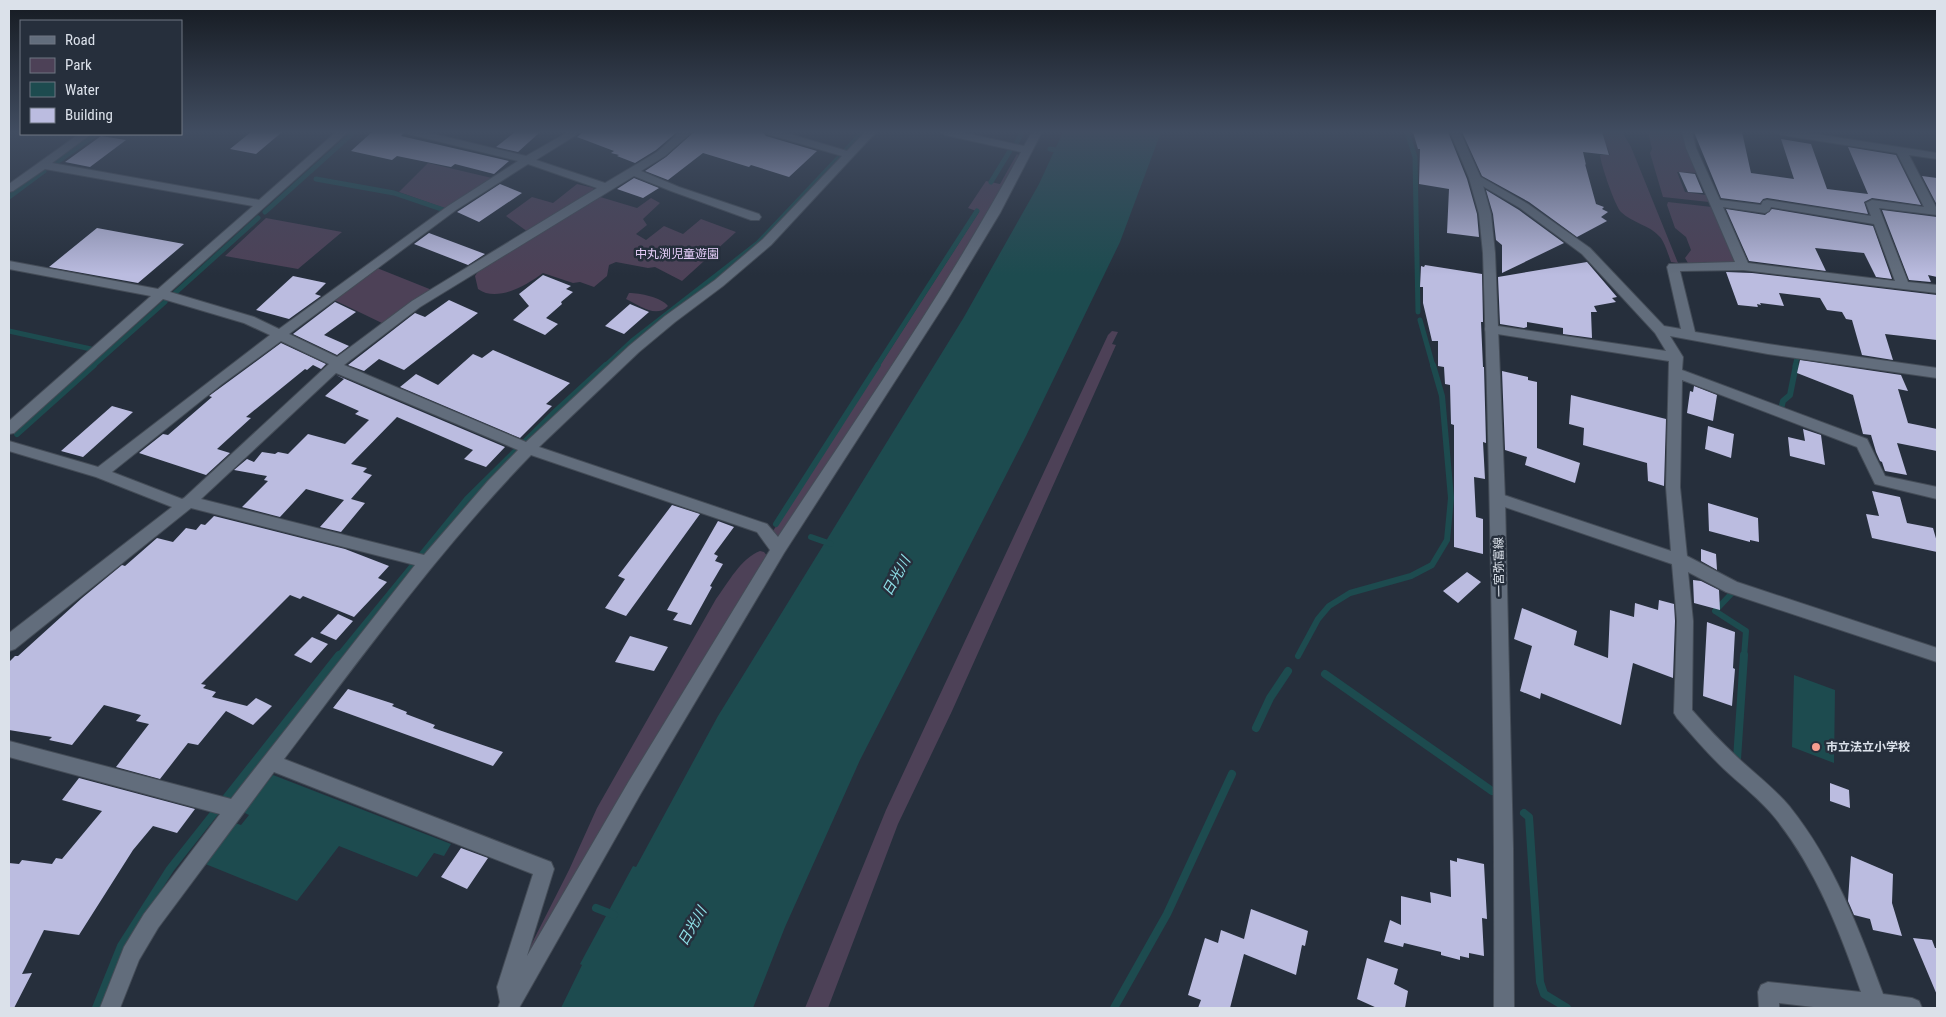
<svg xmlns="http://www.w3.org/2000/svg" width="1946" height="1017" font-family="'Roboto Condensed','Noto Sans JP',sans-serif">
	<rect width="100%" height="100%" fill="#262f3c"/>
	<path fill="#4d4157" d="M 1595,132 L 1622,132 L 1631,147 L 1678,263 L 1671,262 C 1668,254 1665,243 1660,237 C 1650,225 1632,223 1621,212 C 1615,206 1601,165 1600,155 L 1610,155 L 1607,147 L 1598,146 Z
		M 1648,132 L 1680,132 L 1698,173 L 1677,172 L 1685,192 L 1706,195 L 1709,202 L 1663,197 L 1650,153 L 1652,149 Z
		M 1017,154 L 1020,156 L 939,293 L 782,535 L 775,535 L 773,531 L 979,212 L 968,208 L 986,181 L 1000,184 Z
		M 428,163 L 492,178 L 447,209 L 399,192 Z
		M 577,184 L 594,188 L 591,193 L 528,232 L 506,216 L 532,197 L 553,203 Z
		M 597,196 L 637,208 L 651,198 L 660,203 L 643,219 L 647,225 L 636,234 L 646,240 L 664,226 L 683,234 L 701,219 L 736,232 L 682,281 L 655,267 L 648,268 L 616,262 L 609,265 L 607,276 L 594,287 L 580,282 L 573,283 L 543,273 C 527,285 497,303 478,289 L 475,276 L 479,270 Z
		M 1668,202 L 1712,207 L 1737,263 L 1688,263 L 1685,258 L 1691,250 L 1686,237 L 1675,228 L 1667,205 Z
		M 266,218 L 342,232 L 298,269 L 225,256 Z
		M 377,268 L 432,290 L 384,324 L 332,299 Z
		M 629,293 C 640,293 661,297 668,306 C 656,319 639,305 626,299 Z
		M 1112,331 L 1118,332 L 1112,344 L 1116,345 L 952,711 L 898,824 L 828,1008 L 805,1008 L 886,810 L 1108,335 Z
		M 760,551 L 764,552 L 768,557 L 524,966 L 530,947 L 569,870 L 597,808 L 716,599 C 728,583 741,558 760,551 Z"/>
	<path fill="#1d4b4f" d="M 1063,132 L 1161,132 L 1120,242 L 1026,436 L 860,760 L 785,927 L 753,1008 L 561,1008 L 582,965 L 580,964 L 633,866 L 636,867 L 718,716 L 964,317 L 1039,184 Z
		M 1794,675 L 1835,690 L 1834,763 L 1792,747 Z
		M 273,775 L 451,844 L 444,856 L 434,853 L 417,877 L 339,846 L 297,901 L 203,863 L 235,823 L 241,825 L 249,815 L 243,812 Z"/>
	<g fill="none" stroke-linecap="round" stroke-linejoin="round">
		<path stroke="#1d4b4f" stroke-width="5" d="M 1407,132 L 1415,157 L 1418,312
			M 1016,144 L 1022,132
			M 1050,149 L 1063,151
			M 57,162 L 96,134
			M 316,179 L 394,193 L 444,210
			M 991,182 L 1011,149
			M 9,197 L 44,171
			M 265,212 L 354,132
			M 175,293 L 258,218
			M 1420,320 L 1433,366
			M 9,331 L 91,349
			M 93,366 L 165,302
			M 605,366 L 632,341 L 758,243 L 863,132
			M 877,366 L 977,211
			M 1795,366 L 1797,358"/>
		<path stroke="#1d4b4f" stroke-width="6" d="M 1781,409 L 1783,401 L 1790,395 L 1796,365
			M 17,434 L 94,365
			M 776,524 L 878,365
			M 811,537 L 831,544
			M 1732,593 L 1715,611 L 1746,631 L 1744,657
			M 1298,656 L 1318,619 L 1329,606 L 1350,593 L 1411,576 L 1432,565 L 1447,540 L 1451,498 L 1442,396 L 1433,365
			M 338,657 L 467,499 L 556,411 L 606,365"/>
		<path stroke="#1d4b4f" stroke-width="8" d="M 1325,674 L 1492,791
			M 1256,728 L 1270,698 L 1288,671
			M 1737,759 L 1744,655
			M 1524,813 L 1529,817 L 1540,982 L 1544,994 L 1567,1008
			M 596,908 L 614,915
			M 96,1008 L 121,946 L 170,869 L 339,655
			M 1114,1008 L 1167,914 L 1232,774"/>
	</g>
	<path fill="#bbbce0" d="M 251,132 L 282,132 L 256,154 L 230,149 Z
		M 372,132 L 405,132 L 401,136 L 509,161 L 494,174 L 455,164 L 451,167 L 397,156 L 392,160 L 351,151 Z
		M 515,132 L 540,132 L 518,152 L 496,147 Z
		M 583,132 L 677,132 L 656,150 L 635,163 L 617,156 L 619,155 L 611,153 L 614,151 L 577,137 Z
		M 694,132 L 763,132 L 766,136 L 817,151 L 789,177 L 751,165 L 749,167 L 703,153 L 668,180 L 645,171 L 666,157 Z
		M 1413,132 L 1448,132 L 1467,179 L 1477,214 L 1479,237 L 1447,233 L 1449,189 L 1419,184 L 1420,149 L 1418,149 Z
		M 1462,132 L 1602,132 L 1609,155 L 1583,152 L 1586,165 L 1585,164 L 1596,204 L 1604,207 L 1602,209 L 1608,212 L 1601,217 L 1607,221 L 1577,237 L 1529,202 L 1482,176 Z
		M 1694,132 L 1742,132 L 1751,173 L 1794,179 L 1781,139 L 1811,144 L 1827,189 L 1868,194 L 1848,147 L 1896,155 L 1921,205 L 1872,198 L 1864,202 L 1868,214 L 1767,198 L 1763,199 L 1760,203 L 1721,198 Z
		M 101,136 L 126,140 L 90,167 L 65,162 Z
		M 1679,172 L 1695,174 L 1703,193 L 1688,192 Z
		M 1922,176 L 1937,178 L 1937,205 Z
		M 634,178 L 659,188 L 643,198 L 617,189 Z
		M 500,184 L 522,193 L 479,222 L 457,212 Z
		M 1486,190 L 1519,210 L 1564,243 L 1502,273 L 1502,245 L 1496,240 L 1493,214 Z
		M 1726,209 L 1765,215 L 1772,209 L 1873,226 L 1892,279 L 1876,277 L 1864,253 L 1815,248 L 1826,271 L 1749,261 Z
		M 1882,210 L 1937,217 L 1937,277 L 1928,275 L 1931,282 L 1909,280 Z
		M 97,228 L 184,244 L 138,283 L 49,267 Z
		M 429,233 L 485,254 L 468,265 L 414,244 Z
		M 1587,262 L 1617,297 L 1612,298 L 1616,302 L 1594,306 L 1597,312 L 1591,312 L 1592,338 L 1563,334 L 1563,328 L 1527,322 L 1527,327 L 1524,328 L 1500,324 L 1498,277 Z
		M 1425,265 L 1482,274 L 1483,322 L 1481,322 L 1483,367 L 1484,367 L 1486,443 L 1483,442 L 1485,479 L 1474,477 L 1476,517 L 1483,519 L 1483,554 L 1454,547 L 1454,425 L 1451,424 L 1450,385 L 1445,384 L 1444,367 L 1438,366 L 1438,341 L 1432,341 L 1423,303 L 1423,287 L 1420,287 L 1421,266 L 1424,267 Z
		M 1726,272 L 1752,273 L 1937,295 L 1937,340 L 1885,334 L 1893,360 L 1862,355 L 1852,320 L 1846,319 L 1842,312 L 1827,310 L 1820,298 L 1779,293 L 1784,306 L 1760,303 L 1761,305 L 1757,304 L 1758,307 L 1738,305 Z
		M 543,275 L 571,286 L 566,289 L 573,292 L 561,302 L 562,304 L 546,318 L 558,324 L 545,335 L 513,320 L 529,306 L 519,294 Z
		M 293,276 L 326,283 L 315,294 L 321,296 L 289,319 L 256,310 Z
		M 449,300 L 478,313 L 404,370 L 379,359 L 364,371 L 348,365 L 415,313 L 425,317 Z
		M 335,302 L 356,312 L 324,335 L 349,346 L 337,355 L 293,334 Z
		M 630,304 L 649,312 L 624,334 L 605,326 Z
		M 281,343 L 326,364 L 321,369 L 313,365 L 307,370 L 305,369 L 246,417 L 251,418 L 217,449 L 230,453 L 206,475 L 139,453 L 163,434 L 168,435 L 212,397 L 209,396 Z
		M 493,350 L 570,383 L 546,404 L 552,406 L 520,438 L 400,387 L 416,374 L 438,385 L 473,354 L 482,358 Z
		M 1800,360 L 1901,375 L 1908,391 L 1898,389 L 1908,423 L 1937,429 L 1937,451 L 1897,443 L 1907,475 L 1885,471 L 1882,462 L 1880,461 L 1876,452 L 1871,435 L 1863,434 L 1853,395 L 1797,373 Z
		M 1502,371 L 1528,377 L 1528,380 L 1537,382 L 1537,448 L 1580,463 L 1575,483 L 1525,465 L 1527,457 L 1505,450 Z
		M 336,375 L 387,397 L 505,447 L 486,467 L 464,459 L 473,450 L 397,417 L 351,464 L 367,468 L 363,472 L 372,475 L 351,499 L 365,503 L 341,532 L 320,527 L 344,500 L 306,489 L 280,517 L 242,507 L 268,481 L 264,480 L 267,476 L 234,470 L 247,459 L 254,462 L 262,452 L 275,454 L 278,452 L 288,454 L 308,434 L 345,444 L 369,420 L 355,414 L 359,411 L 325,396 L 344,379 Z
		M 1694,386 L 1717,395 L 1713,421 L 1687,413 L 1690,391 L 1693,392 Z
		M 1571,395 L 1666,419 L 1664,486 L 1648,481 L 1647,463 L 1583,445 L 1584,428 L 1569,424 Z
		M 112,406 L 133,412 L 83,457 L 61,451 Z
		M 1708,426 L 1734,434 L 1731,458 L 1705,449 Z
		M 1803,429 L 1821,435 L 1825,465 L 1790,456 L 1788,437 L 1805,441 Z
		M 1872,491 L 1900,497 L 1907,523 L 1933,528 L 1937,542 L 1937,552 L 1872,538 L 1866,514 L 1879,516 Z
		M 1708,503 L 1758,518 L 1759,542 L 1750,540 L 1750,542 L 1709,531 Z
		M 672,505 L 700,514 L 626,616 L 605,608 L 625,579 L 618,576 Z
		M 214,516 L 345,549 L 389,566 L 378,578 L 387,582 L 354,617 L 303,596 L 300,599 L 290,595 L 201,684 L 206,685 L 203,688 L 216,692 L 212,697 L 247,706 L 256,698 L 272,706 L 253,725 L 226,711 L 198,745 L 188,743 L 160,779 L 116,767 L 149,724 L 136,721 L 141,715 L 104,705 L 72,745 L 49,740 L 52,737 L 9,730 L 9,662 L 15,656 L 18,656 L 82,598 L 122,565 L 125,566 L 157,538 L 173,542 L 186,528 L 196,530 L 201,524 L 205,525 Z
		M 718,521 L 734,527 L 714,554 L 718,556 L 715,561 L 723,564 L 710,586 L 712,587 L 691,625 L 673,620 L 678,613 L 667,610 Z
		M 1701,549 L 1716,554 L 1717,570 L 1701,561 Z
		M 1467,572 L 1481,582 L 1458,603 L 1443,591 Z
		M 1693,580 L 1701,581 L 1719,590 L 1720,610 L 1694,603 Z
		M 1659,600 L 1674,604 L 1675,621 L 1673,678 L 1633,663 L 1621,725 L 1541,693 L 1540,699 L 1520,691 L 1532,646 L 1514,639 L 1522,608 L 1577,631 L 1574,645 L 1608,658 L 1610,610 L 1634,617 L 1635,603 L 1658,610 Z
		M 338,614 L 353,621 L 336,640 L 320,633 Z
		M 1707,622 L 1735,632 L 1733,668 L 1735,669 L 1732,706 L 1703,696 Z
		M 630,636 L 668,647 L 654,671 L 615,662 Z
		M 312,637 L 328,644 L 311,663 L 294,655 Z
		M 348,689 L 394,704 L 392,706 L 407,712 L 406,714 L 435,725 L 433,728 L 503,752 L 493,766 L 333,708 Z
		M 79,778 L 195,809 L 177,833 L 153,826 L 133,850 L 79,935 L 44,930 L 22,974 L 32,973 L 14,1008 L 9,1008 L 9,863 L 19,864 L 22,860 L 52,864 L 56,858 L 62,859 L 102,811 L 62,800 Z
		M 1830,783 L 1849,790 L 1850,808 L 1830,801 Z
		M 461,848 L 488,858 L 467,889 L 441,877 Z
		M 1851,856 L 1893,874 L 1892,903 L 1902,936 L 1873,930 L 1870,919 L 1854,915 L 1848,901 Z
		M 1457,858 L 1484,864 L 1487,919 L 1482,918 L 1484,956 L 1469,953 L 1469,958 L 1460,956 L 1460,960 L 1441,955 L 1441,952 L 1404,943 L 1403,947 L 1384,942 L 1390,920 L 1401,925 L 1401,896 L 1431,903 L 1430,892 L 1451,897 L 1450,860 L 1457,862 Z
		M 1251,909 L 1308,931 L 1305,946 L 1302,945 L 1296,975 L 1244,954 L 1230,1008 L 1198,1008 L 1201,1000 L 1188,995 L 1205,938 L 1218,943 L 1221,930 L 1244,939 Z
		M 1913,938 L 1932,940 L 1935,948 L 1937,948 L 1937,995 Z
		M 1367,958 L 1398,969 L 1394,984 L 1408,991 L 1405,1008 L 1377,1008 L 1357,999 Z"/>
	<g fill="none" stroke-linecap="round" stroke-linejoin="round">
		<defs>
			<path id="minor" d="M 336,132 L 348,132 L 170,292 L 254,317 L 279,329 L 448,206 L 518,161 L 408,134 L 407,132 L 426,132 L 526,156 L 568,132 L 581,132 L 536,160 L 605,183 L 657,152 L 680,132 L 692,132 L 665,156 L 641,171 L 679,187 L 759,214 L 761,217 L 759,220 L 751,220 L 671,191 L 634,176 L 420,307 L 344,365 L 526,442 L 629,346 L 665,316 L 715,280 L 763,239 L 842,156 L 767,134 L 766,132 L 783,132 L 847,151 L 865,132 L 876,132 L 771,245 L 723,286 L 675,322 L 639,352 L 539,447 L 767,524 L 778,537 C 862,410 949,286 1021,152 L 945,135 L 940,132 L 961,132 L 1024,146 L 1032,132 L 1042,132 L 1000,213 L 948,299 L 784,553 L 641,793 L 519,1008 L 498,1008 L 500,1002 L 497,987 L 533,874 L 274,772 L 158,928 L 139,960 L 120,1008 L 100,1008 L 124,947 L 144,914 L 220,814 L 9,757 L 9,741 L 231,799 L 415,565 L 191,508 L 15,649 L 9,651 L 9,633 L 172,507 L 96,477 L 9,451 L 9,441 L 98,467 L 270,335 L 244,323 L 163,299 L 14,433 L 9,434 L 9,421 L 151,296 L 9,269 L 9,261 L 158,289 L 253,206 L 45,169 L 13,191 L 9,192 L 9,184 L 79,134 L 91,134 L 52,163 L 259,200 ZM 528,164 L 597,188 L 412,301 L 337,357 L 289,334 L 456,210 ZM 281,341 L 329,364 L 184,498 L 182,499 L 112,472 L 222,384 ZM 336,373 L 518,450 L 488,481 L 424,555 L 201,499 ZM 531,455 L 757,532 L 770,550 L 629,781 L 527,956 L 554,869 L 551,862 L 284,759 C 363,655 440,549 531,455 Z
				M 1682,132 L 1692,132 L 1696,148 L 1720,200 L 1761,205 L 1763,201 L 1767,200 L 1871,216 L 1866,203 L 1872,200 L 1924,207 L 1897,153 L 1781,135 L 1776,132 L 1803,132 L 1937,153 L 1937,159 L 1909,155 L 1937,209 L 1937,215 L 1879,208 L 1908,282 L 1937,285 L 1937,293 L 1743,270 L 1680,271 L 1695,332 L 1768,344 L 1937,368 L 1937,378 L 1768,354 L 1670,336 L 1683,357 L 1682,370 L 1867,439 L 1885,476 L 1937,487 L 1937,499 L 1875,484 L 1857,447 L 1682,380 L 1680,487 L 1687,556 L 1737,582 L 1937,648 L 1937,662 L 1726,592 L 1688,572 L 1693,621 L 1692,710 C 1706,726 1721,742 1737,757 C 1754,773 1774,788 1790,807 C 1834,862 1859,929 1883,994 L 1912,998 L 1919,1001 L 1922,1008 L 1822,1008 L 1779,1003 L 1779,1008 L 1759,1008 L 1758,992 L 1761,985 L 1768,982 L 1861,992 C 1840,932 1816,869 1776,819 C 1761,800 1741,785 1724,769 C 1707,753 1692,735 1677,718 L 1674,713 L 1677,621 L 1672,564 L 1493,503 L 1491,499 L 1493,495 L 1498,493 L 1671,551 L 1666,487 L 1669,361 L 1491,333 L 1486,332 L 1485,329 L 1486,326 L 1491,325 L 1666,351 L 1655,333 L 1582,254 L 1520,208 L 1469,178 L 1475,175 L 1479,176 L 1528,204 L 1590,248 L 1664,326 L 1681,329 L 1667,267 L 1669,264 L 1735,262 L 1686,148 ZM 1723,207 L 1765,213 L 1769,211 L 1771,207 L 1874,224 L 1895,281 L 1748,263 Z"/>
			<path id="secondary" d="M 1450,132 L 1460,132 L 1481,178 L 1491,214 L 1495,253 L 1505,499 L 1513,848 L 1514,1008 L 1494,1008 C 1495,756 1491,505 1483,253 L 1479,214 L 1469,178 Z"/>
		</defs>
		<use href="#minor" stroke="#444c57" stroke-width="2"/>
		<use href="#secondary" stroke="#444c57" stroke-width="2"/>
		<use href="#minor" fill="#626d7c" fill-rule="evenodd"/>
		<use href="#secondary" fill="#626d7c" fill-rule="evenodd"/>
	</g>
	<linearGradient id="sky" x2="0" y2="1"><stop stop-color="#151a21"/><stop offset="0.48" stop-color="#414d61"/><stop offset="1" stop-color="#414d61" stop-opacity="0"/></linearGradient>
	<rect width="1946" height="275" fill="url(#sky)"/>
	<circle fill="#f59d8f" stroke="#262f3c" stroke-width="2" cx="1816" cy="747" r="5"/>
	<g text-anchor="middle" dominant-baseline="central" stroke-width="5" stroke-linejoin="round" paint-order="stroke">
		<g font-size="12" fill="#e6cefa" stroke="#262f3c">
			<text x="677" y="254">中丸渕児童遊園</text>
		</g>
		<g font-size="12" fill="#dbe1ea" stroke="#262f3c">
			<text transform="translate(1499 567) rotate(-91)">一宮弥富線</text>
		</g>
		<g font-size="12" font-weight="bold" fill="#dbe1ea" stroke="#262f3c" text-anchor="start">
			<text x="1826" y="747">市立法立小学校</text>
		</g>
		<g font-size="14" font-style="italic" fill="#90e2ea" stroke="#262f3c">
			<text transform="translate(896 576) rotate(-61)">日光川</text>
			<text transform="translate(692 926) rotate(-60)">日光川</text>
		</g>
	</g>
	<rect width="1946" height="1017" fill="none" stroke="#dbe1ea" stroke-width="20"/>
	<rect x="20" y="20" width="162" height="115" fill="#262f3c" stroke="#6e7682"/>
	<rect x="30" y="36" width="25" height="8" fill="#626d7c" stroke="#6e7682"/>
	<text x="65" y="45" font-size="15" fill="#dbe1ea">Road</text>
	<rect x="30" y="58" width="25" height="15" fill="#4d4157" stroke="#6e7682"/>
	<text x="65" y="70" font-size="15" fill="#dbe1ea">Park</text>
	<rect x="30" y="82" width="25" height="15" fill="#1d4b4f" stroke="#6e7682"/>
	<text x="65" y="95" font-size="15" fill="#dbe1ea">Water</text>
	<rect x="30" y="108" width="25" height="15" fill="#bbbce0" stroke="#6e7682"/>
	<text x="65" y="120" font-size="15" fill="#dbe1ea">Building</text>
</svg>
